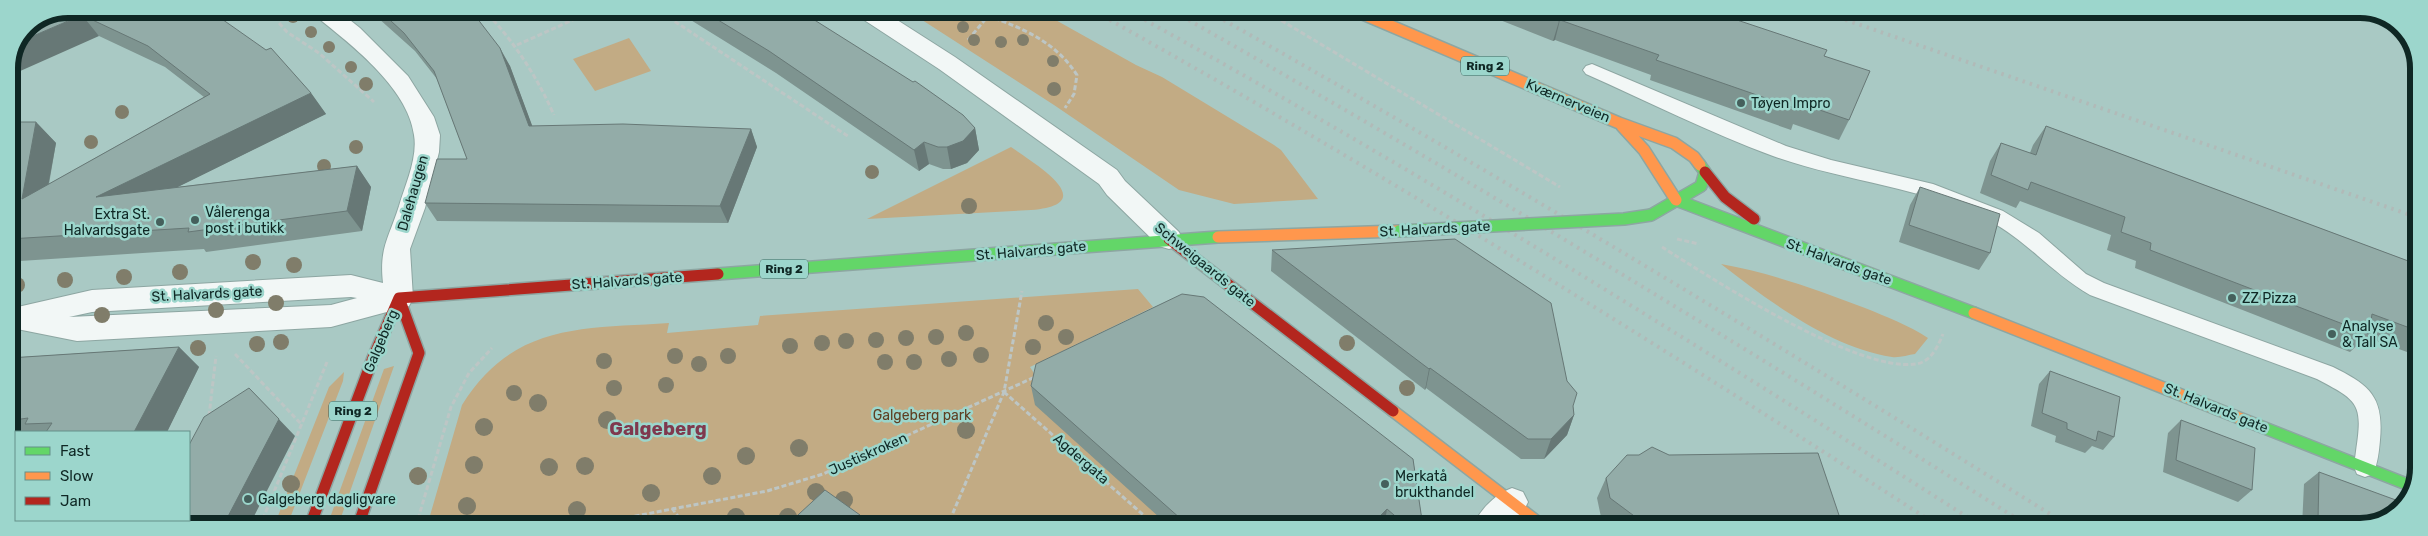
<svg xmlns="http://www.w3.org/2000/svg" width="2428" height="536" font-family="Rubik,sans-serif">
	<rect width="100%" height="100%" fill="#a9c9c4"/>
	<path fill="#c2ab84" d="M 905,9 L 1036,9 L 1136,65 L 1162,77 L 1274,145 L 1281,150 L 1318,199 L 1234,204 L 1179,190 L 1054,105 Z
		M 629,38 L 651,71 L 595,91 L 573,59 Z
		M 1011,147 C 1035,164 1103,204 1031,210 L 867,219 Z
		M 1721,264 C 1771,273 1818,290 1865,308 C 1887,317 1908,325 1928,338 L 1915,354 C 1908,355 1899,358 1892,357 C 1830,347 1770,302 1721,264 Z
		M 1138,289 L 1153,307 L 1030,367 L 1040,383 L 1171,527 L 427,526 L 462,405 C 514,322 583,329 669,323 L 667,333 L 758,325 L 760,316 Z
		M 394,366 L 338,526 L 327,526 L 384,369 Z
		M 344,372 L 343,381 L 287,526 L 274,526 L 329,387 Z"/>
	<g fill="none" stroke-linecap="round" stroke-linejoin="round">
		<defs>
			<path id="lane" d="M 1592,64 L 1786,146 L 1831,160 L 1933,184 L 2003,211 L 2039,233 L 2086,274 L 2104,283 L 2333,367 C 2369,385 2384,396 2380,440 C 2379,451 2378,463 2373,474 L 2365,477 L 2357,474 C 2353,466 2355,460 2356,451 C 2363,404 2359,401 2317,379 L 2090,295 C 2053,274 2027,241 1990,221 C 1922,186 1844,182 1773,156 C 1710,133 1647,101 1586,74 L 1583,70 L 1586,66 Z"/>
			<path id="street" d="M 310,9 L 336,9 L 360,28 L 408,76 L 434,117 L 440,135 L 439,152 L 425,208 L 410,249 L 413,298 L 409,306 L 331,327 L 77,341 L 17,329 L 9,331 L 9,309 L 92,290 L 351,275 L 383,283 C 379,247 389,238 399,206 C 405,185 418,158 414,135 C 408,87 348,42 313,14 ZM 351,297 L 357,298 L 331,305 L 69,317 L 92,312 Z
				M 852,9 L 880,9 L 955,57 L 1117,170 L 1125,181 L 1179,232 L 1182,239 L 1179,246 L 1169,249 L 1159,246 L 1107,195 L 1099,184 L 939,69 L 855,14 Z
				M 1512,488 L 1523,492 L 1528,502 L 1523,512 L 1509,527 L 1472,527 C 1480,510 1495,494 1512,488 Z"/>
			<path id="fast" d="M 1676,200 L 1974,313
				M 1651,215 L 1701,186 L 1705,172 L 1700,165
				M 718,274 L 1218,237
				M 2257,425 L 2414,487"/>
			<path id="slow" d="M 1351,9 L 1619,123 L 1674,143 L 1694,157 L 1700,165
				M 1622,126 L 1644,150 L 1676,200
				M 1218,237 L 1399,231
				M 1974,313 L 2257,425
				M 1393,411 L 1544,527"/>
			<path id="jam" d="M 1705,172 L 1725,197 L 1754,219
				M 1169,239 L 1393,411
				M 399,298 L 718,274
				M 310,526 L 373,358 L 399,298
				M 358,526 L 419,353 L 399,298"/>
		</defs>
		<use href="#lane" stroke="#8da6a2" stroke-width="2"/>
		<use href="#street" stroke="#8da6a2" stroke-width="2"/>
		<use href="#fast" stroke="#8da6a2" stroke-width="14"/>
		<use href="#slow" stroke="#8da6a2" stroke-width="14"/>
		<use href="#jam" stroke="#8da6a2" stroke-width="14"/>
		<path stroke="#bdc6c5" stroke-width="3" stroke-dasharray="5 2.5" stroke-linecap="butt" d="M 274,9 L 279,23 L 287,32 L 319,53 L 374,102
			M 483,9 C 514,41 536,75 554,115
			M 656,9 L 849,137
			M 966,9 C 1009,23 1051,35 1077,75 L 1074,94 L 1065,108
			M 1262,9 L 1560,187
			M 968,40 L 988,16
			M 517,45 L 597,9
			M 1662,247 C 1714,280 1858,373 1916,364 C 1931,362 1938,346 1943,334
			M 235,354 L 302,425
			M 1004,392 L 1157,527
			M 209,416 L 216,356
			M 9,465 L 16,464
			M 672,508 L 685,526
			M 59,526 L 61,520
			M 260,526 L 327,362
			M 416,526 L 451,407 L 469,373 L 492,348
			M 583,526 L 767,491 L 823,474 L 1037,376
			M 947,527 L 1004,392 L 1022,291"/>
		<use href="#lane" fill="#f2f7f6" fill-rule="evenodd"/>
		<use href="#street" fill="#f2f7f6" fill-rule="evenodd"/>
		<use href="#fast" stroke="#63d668" stroke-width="11"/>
		<use href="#slow" stroke="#ff974d" stroke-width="11"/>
		<use href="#jam" stroke="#b3261e" stroke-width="11"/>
		<path stroke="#b1bab8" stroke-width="4" stroke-dasharray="2.5 5" stroke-linecap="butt" d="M 1090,9 C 1380,170 1661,346 1940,527
			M 1125,9 C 1418,170 1701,347 1983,527
			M 1169,9 C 1461,174 1747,348 2030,527
			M 1204,9 C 1498,174 1785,349 2071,527
			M 1817,10 L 2419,218"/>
		<defs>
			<path id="fast-bridge" d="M 1399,231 L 1624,219 L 1651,215"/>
		</defs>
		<use href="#fast-bridge" stroke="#8da6a2" stroke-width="14" stroke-linecap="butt"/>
		<path stroke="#bdc6c5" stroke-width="3" stroke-dasharray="5 2.5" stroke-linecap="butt" d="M 1677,239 L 1699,244"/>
		<use href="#fast-bridge" stroke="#63d668" stroke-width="11"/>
	</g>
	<g fill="#807d6a">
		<circle cx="293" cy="17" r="6"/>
		<circle cx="963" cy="27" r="6"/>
		<circle cx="311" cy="32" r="6"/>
		<circle cx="974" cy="40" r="6"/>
		<circle cx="1023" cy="40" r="6"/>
		<circle cx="1001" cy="42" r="6"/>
		<circle cx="329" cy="47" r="6"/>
		<circle cx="1053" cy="61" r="6"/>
		<circle cx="351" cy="67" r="6"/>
		<circle cx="366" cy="84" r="7"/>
		<circle cx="1054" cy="89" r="7"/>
		<circle cx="122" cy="112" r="7"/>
		<circle cx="91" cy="142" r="7"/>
		<circle cx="356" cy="147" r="7"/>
		<circle cx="324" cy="166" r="7"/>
		<circle cx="872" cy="172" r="7"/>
		<circle cx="969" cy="206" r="8"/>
		<circle cx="253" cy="262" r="8"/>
		<circle cx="294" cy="265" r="8"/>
		<circle cx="180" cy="272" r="8"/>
		<circle cx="124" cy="277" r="8"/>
		<circle cx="65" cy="280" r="8"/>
		<circle cx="17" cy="285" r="8"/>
		<circle cx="276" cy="303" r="8"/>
		<circle cx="216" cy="310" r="8"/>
		<circle cx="102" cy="315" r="8"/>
		<circle cx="1046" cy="323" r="8"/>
		<circle cx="966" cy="333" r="8"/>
		<circle cx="936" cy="337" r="8"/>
		<circle cx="1066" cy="337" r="8"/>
		<circle cx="906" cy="338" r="8"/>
		<circle cx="876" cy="340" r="8"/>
		<circle cx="846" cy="341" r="8"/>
		<circle cx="281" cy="342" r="8"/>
		<circle cx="822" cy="343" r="8"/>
		<circle cx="1347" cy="343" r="8"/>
		<circle cx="257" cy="344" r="8"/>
		<circle cx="790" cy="346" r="8"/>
		<circle cx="1033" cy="347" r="8"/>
		<circle cx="198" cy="348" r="8"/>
		<circle cx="981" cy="355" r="8"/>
		<circle cx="675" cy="356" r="8"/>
		<circle cx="728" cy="356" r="8"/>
		<circle cx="949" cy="359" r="8"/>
		<circle cx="604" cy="361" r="8"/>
		<circle cx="885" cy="362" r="8"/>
		<circle cx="914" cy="362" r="8"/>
		<circle cx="699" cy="364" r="8"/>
		<circle cx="666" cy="385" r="8"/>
		<circle cx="614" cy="388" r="8"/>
		<circle cx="1407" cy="388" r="8"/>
		<circle cx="514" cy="393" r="8"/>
		<circle cx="538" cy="403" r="9"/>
		<circle cx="607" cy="420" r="9"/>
		<circle cx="484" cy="427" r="9"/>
		<circle cx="966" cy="430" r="9"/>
		<circle cx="799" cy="448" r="9"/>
		<circle cx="746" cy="456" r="9"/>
		<circle cx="474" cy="465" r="9"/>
		<circle cx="585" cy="466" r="9"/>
		<circle cx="549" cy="467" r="9"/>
		<circle cx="418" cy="476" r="9"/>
		<circle cx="712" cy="476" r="9"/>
		<circle cx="291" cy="484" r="9"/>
		<circle cx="816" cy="492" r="9"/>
		<circle cx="651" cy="493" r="9"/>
		<circle cx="844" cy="500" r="9"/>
		<circle cx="467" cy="506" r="9"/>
		<circle cx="577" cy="510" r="9"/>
		<circle cx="736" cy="517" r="9"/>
		<circle cx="788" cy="517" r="9"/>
	</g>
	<path fill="#7e9490" d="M 68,9 L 311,93 L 326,114 L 177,187 L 357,166 L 371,187 L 362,231 L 206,252 L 204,249 L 20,261 L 17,264 L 9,264 L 9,112 L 15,122 L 36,122 L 56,143 L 49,184 L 204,97 L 165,67 L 99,36 Z
		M 368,9 L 470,9 L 510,66 L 532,126 L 751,129 L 757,147 L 728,223 L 437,221 L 425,203 L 467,159 L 437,79 L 415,51 Z
		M 673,9 L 797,9 L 975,128 L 979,150 L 967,163 L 951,169 L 943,169 L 929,164 L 919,171 L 776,73 Z
		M 1472,9 L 1683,10 L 1824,56 L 1849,120 L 1839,140 L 1793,124 L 1791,130 L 1650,80 L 1651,75 L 1555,40 L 1553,41 Z
		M 2046,126 L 2419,265 L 2418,356 L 2366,337 L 2350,352 L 2135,268 L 2136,261 L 2107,250 L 2111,235 L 2020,201 L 2016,208 L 1980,193 L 1990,161 L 2001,143 L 2030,153 L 2033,145 Z
		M 1920,187 L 1990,253 L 1979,270 L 1899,242 L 1910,205 Z
		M 1272,250 L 1567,381 L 1573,406 L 1574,415 L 1567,435 L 1544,459 L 1521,459 L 1426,388 L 1425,390 L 1271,271 Z
		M 179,347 L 199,367 L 167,432 L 16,432 L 16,439 L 9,440 L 9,358 Z
		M 2050,371 L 2114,437 L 2103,450 L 2092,446 L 2085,453 L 2055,442 L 2056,436 L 2031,426 L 2039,384 Z
		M 1031,386 L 1413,459 L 1423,527 L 1170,527 L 1035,405 Z
		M 2181,420 L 2252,490 L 2238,502 L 2163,472 L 2168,433 Z
		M 1639,455 L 1843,527 L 1615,527 L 1601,517 L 1597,498 L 1606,478 Z
		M 2319,472 L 2361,527 L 2302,527 L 2304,484 Z"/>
	<path fill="#677876" d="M 82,15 L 99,36 L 9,76 L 9,67 L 19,42 Z
		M 1560,20 L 1555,40 L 1553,41 L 1559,21 Z
		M 500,48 L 510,66 L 539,144 L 529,126 Z
		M 311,93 L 326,114 L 115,218 L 96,197 Z
		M 9,112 L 30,143 L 9,120 Z
		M 36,122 L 56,143 L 42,219 L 22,199 Z
		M 975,128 L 979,150 L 967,163 L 951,169 L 947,147 Z
		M 751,129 L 757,147 L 728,223 L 720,206 Z
		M 924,142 L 929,164 L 919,171 L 914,150 Z
		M 357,166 L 371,187 L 362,231 L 347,211 Z
		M 9,250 L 20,261 L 17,264 L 9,257 Z
		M 179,347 L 199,367 L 167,432 L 134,432 Z
		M 1430,368 L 1426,388 L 1425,390 L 1429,369 Z
		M 249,388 L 295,436 L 249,526 L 223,526 Z
		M 1574,415 L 1567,435 L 1544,459 L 1551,439 Z
		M 1387,509 L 1384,527 L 1369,527 Z
		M 860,515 L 865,526 L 849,526 Z"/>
	<path fill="#93aca8" stroke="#677876" d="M 68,9 L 206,9 L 209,10 L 266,50 L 271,48 L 311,93 L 96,197 L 357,166 L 347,211 L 188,232 L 189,228 L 9,239 L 9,120 L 10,122 L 36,122 L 22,199 L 210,94 L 148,46 L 82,15 L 19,42 L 26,26 Z
		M 378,9 L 470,9 L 500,48 L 529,126 L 623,124 L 751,129 L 720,206 L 425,203 L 437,159 L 467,159 L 434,71 L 404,33 Z
		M 700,9 L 797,9 L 913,82 L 915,81 L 963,115 L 975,128 L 963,141 L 947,147 L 938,147 L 924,142 L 914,150 L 769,51 Z
		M 1528,10 L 1683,10 L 1686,11 L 1687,10 L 1707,10 L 1827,50 L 1824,56 L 1870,71 L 1849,120 L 1802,104 L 1800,110 L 1656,60 L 1659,55 L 1560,20 L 1559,21 Z
		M 2046,126 L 2419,265 L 2418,331 L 2372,314 L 2369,334 L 2150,250 L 2151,243 L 2121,232 L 2125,217 L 2031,182 L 2028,190 L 1991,175 L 2001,143 L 2036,155 Z
		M 1920,187 L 2000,214 L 1990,253 L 1909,225 Z
		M 1455,239 L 1551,303 L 1567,381 L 1577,393 L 1573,406 L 1574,415 L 1551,439 L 1528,439 L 1430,368 L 1429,369 L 1272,250 Z
		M 1182,294 L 1204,297 L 1413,459 L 1423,527 L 1408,527 L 1387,509 L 1369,527 L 1190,527 L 1031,386 L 1036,364 Z
		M 179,347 L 134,432 L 46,432 L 52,423 L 25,424 L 28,418 L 14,420 L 16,417 L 9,418 L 9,358 Z
		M 2050,371 L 2120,397 L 2114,437 L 2098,431 L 2096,441 L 2067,429 L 2067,423 L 2042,413 Z
		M 249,388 L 279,419 L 223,526 L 142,526 L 145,520 L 189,520 L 189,445 L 204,417 Z
		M 2181,420 L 2255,448 L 2252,490 L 2176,460 Z
		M 1652,447 L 1669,455 L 1818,453 L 1843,527 L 1649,527 L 1610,498 L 1606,478 L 1627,455 L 1639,455 Z
		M 2319,472 L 2404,503 L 2404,504 L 2399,513 L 2361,527 L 2336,527 L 2318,520 Z
		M 825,490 L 860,515 L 849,526 L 786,526 Z"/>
	<g fill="#45605c" stroke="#9cd6cc" stroke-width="2">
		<circle cx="1741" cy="103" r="5"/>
		<circle cx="195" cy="220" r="5"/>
		<circle cx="160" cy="222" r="5"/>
		<circle cx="2232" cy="298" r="5"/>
		<circle cx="2332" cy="334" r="5"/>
		<circle cx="1385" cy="484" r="5"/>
		<circle cx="248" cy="499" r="5"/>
	</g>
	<g text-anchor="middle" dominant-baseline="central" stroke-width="5" stroke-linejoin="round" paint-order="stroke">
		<g fill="#9cd6cc" stroke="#395c56" stroke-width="1">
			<rect x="1461" y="56.5" width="48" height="19" rx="4"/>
			<rect x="760" y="259.5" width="48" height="19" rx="4"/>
			<rect x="329" y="401.5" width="48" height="19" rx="4"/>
		</g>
		<g font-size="12" font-weight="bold" fill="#0f2724">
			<text x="1485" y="66">Ring 2</text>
			<text x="784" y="269">Ring 2</text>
			<text x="353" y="411">Ring 2</text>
		</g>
		<g font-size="14" fill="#0f2724" stroke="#9cd6cc">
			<text transform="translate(1568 101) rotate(23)">Kværnerveien</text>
			<text transform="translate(413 193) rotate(-74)">Dalehaugen</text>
			<text transform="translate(1435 229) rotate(-3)">St. Halvards gate</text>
			<text transform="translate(1031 251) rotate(-5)">St. Halvards gate</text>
			<text transform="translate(1839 262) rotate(20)">St. Halvards gate</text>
			<text transform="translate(1205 265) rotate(39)">Schweigaards gate</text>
			<text transform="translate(627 281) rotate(-4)">St. Halvards gate</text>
			<text transform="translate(207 294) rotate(-3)">St. Halvards gate</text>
			<text transform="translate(381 341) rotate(-67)">Galgeberg</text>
			<text transform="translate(2216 408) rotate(22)">St. Halvards gate</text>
			<text transform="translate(868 454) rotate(-24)">Justiskroken</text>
			<text transform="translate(1081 459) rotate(41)">Agdergata</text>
		</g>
		<g font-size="14" fill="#0f2724" stroke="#9cd6cc" text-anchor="start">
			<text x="1751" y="103">Tøyen Impro</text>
			<text x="205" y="212">Vålerenga<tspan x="205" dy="16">post i butikk</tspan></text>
			<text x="150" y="214" text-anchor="end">Extra St.<tspan x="150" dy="16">Halvardsgate</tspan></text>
			<text x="2242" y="298">ZZ Pizza</text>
			<text x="2342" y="326">Analyse<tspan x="2342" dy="16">&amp; Tall SA</tspan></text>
			<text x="1395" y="476">Merkatå<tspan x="1395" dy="16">brukthandel</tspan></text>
			<text x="258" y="499">Galgeberg dagligvare</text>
		</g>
		<g font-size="14" fill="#5e3e21" stroke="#9cd6cc">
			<text x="922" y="415">Galgeberg park</text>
		</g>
		<g font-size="19" font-weight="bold" fill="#7f394e" stroke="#9cd6cc">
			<text x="658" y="428">Galgeberg</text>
		</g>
	</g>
	<path d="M0 0H2428V536H0ZM68 18H2360A50 50 0 0 1 2410 68V468A50 50 0 0 1 2360 518H68A50 50 0 0 1 18 468V68A50 50 0 0 1 68 18Z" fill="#9cd6cc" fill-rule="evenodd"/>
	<path fill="none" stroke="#0f2724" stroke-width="6" d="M68 18H2360A50 50 0 0 1 2410 68V468A50 50 0 0 1 2360 518H68A50 50 0 0 1 18 468V68A50 50 0 0 1 68 18Z"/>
	<rect x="15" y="431" width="175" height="90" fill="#9cd6cc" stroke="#649089"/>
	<rect x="25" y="447" width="25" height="8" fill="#63d668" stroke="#649089"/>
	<text x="60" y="456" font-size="15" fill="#0f2724">Fast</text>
	<rect x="25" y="472" width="25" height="8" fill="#ff974d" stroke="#649089"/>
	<text x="60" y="481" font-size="15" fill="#0f2724">Slow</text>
	<rect x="25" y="497" width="25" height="8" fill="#b3261e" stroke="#649089"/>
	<text x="60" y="506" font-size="15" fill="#0f2724">Jam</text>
</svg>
